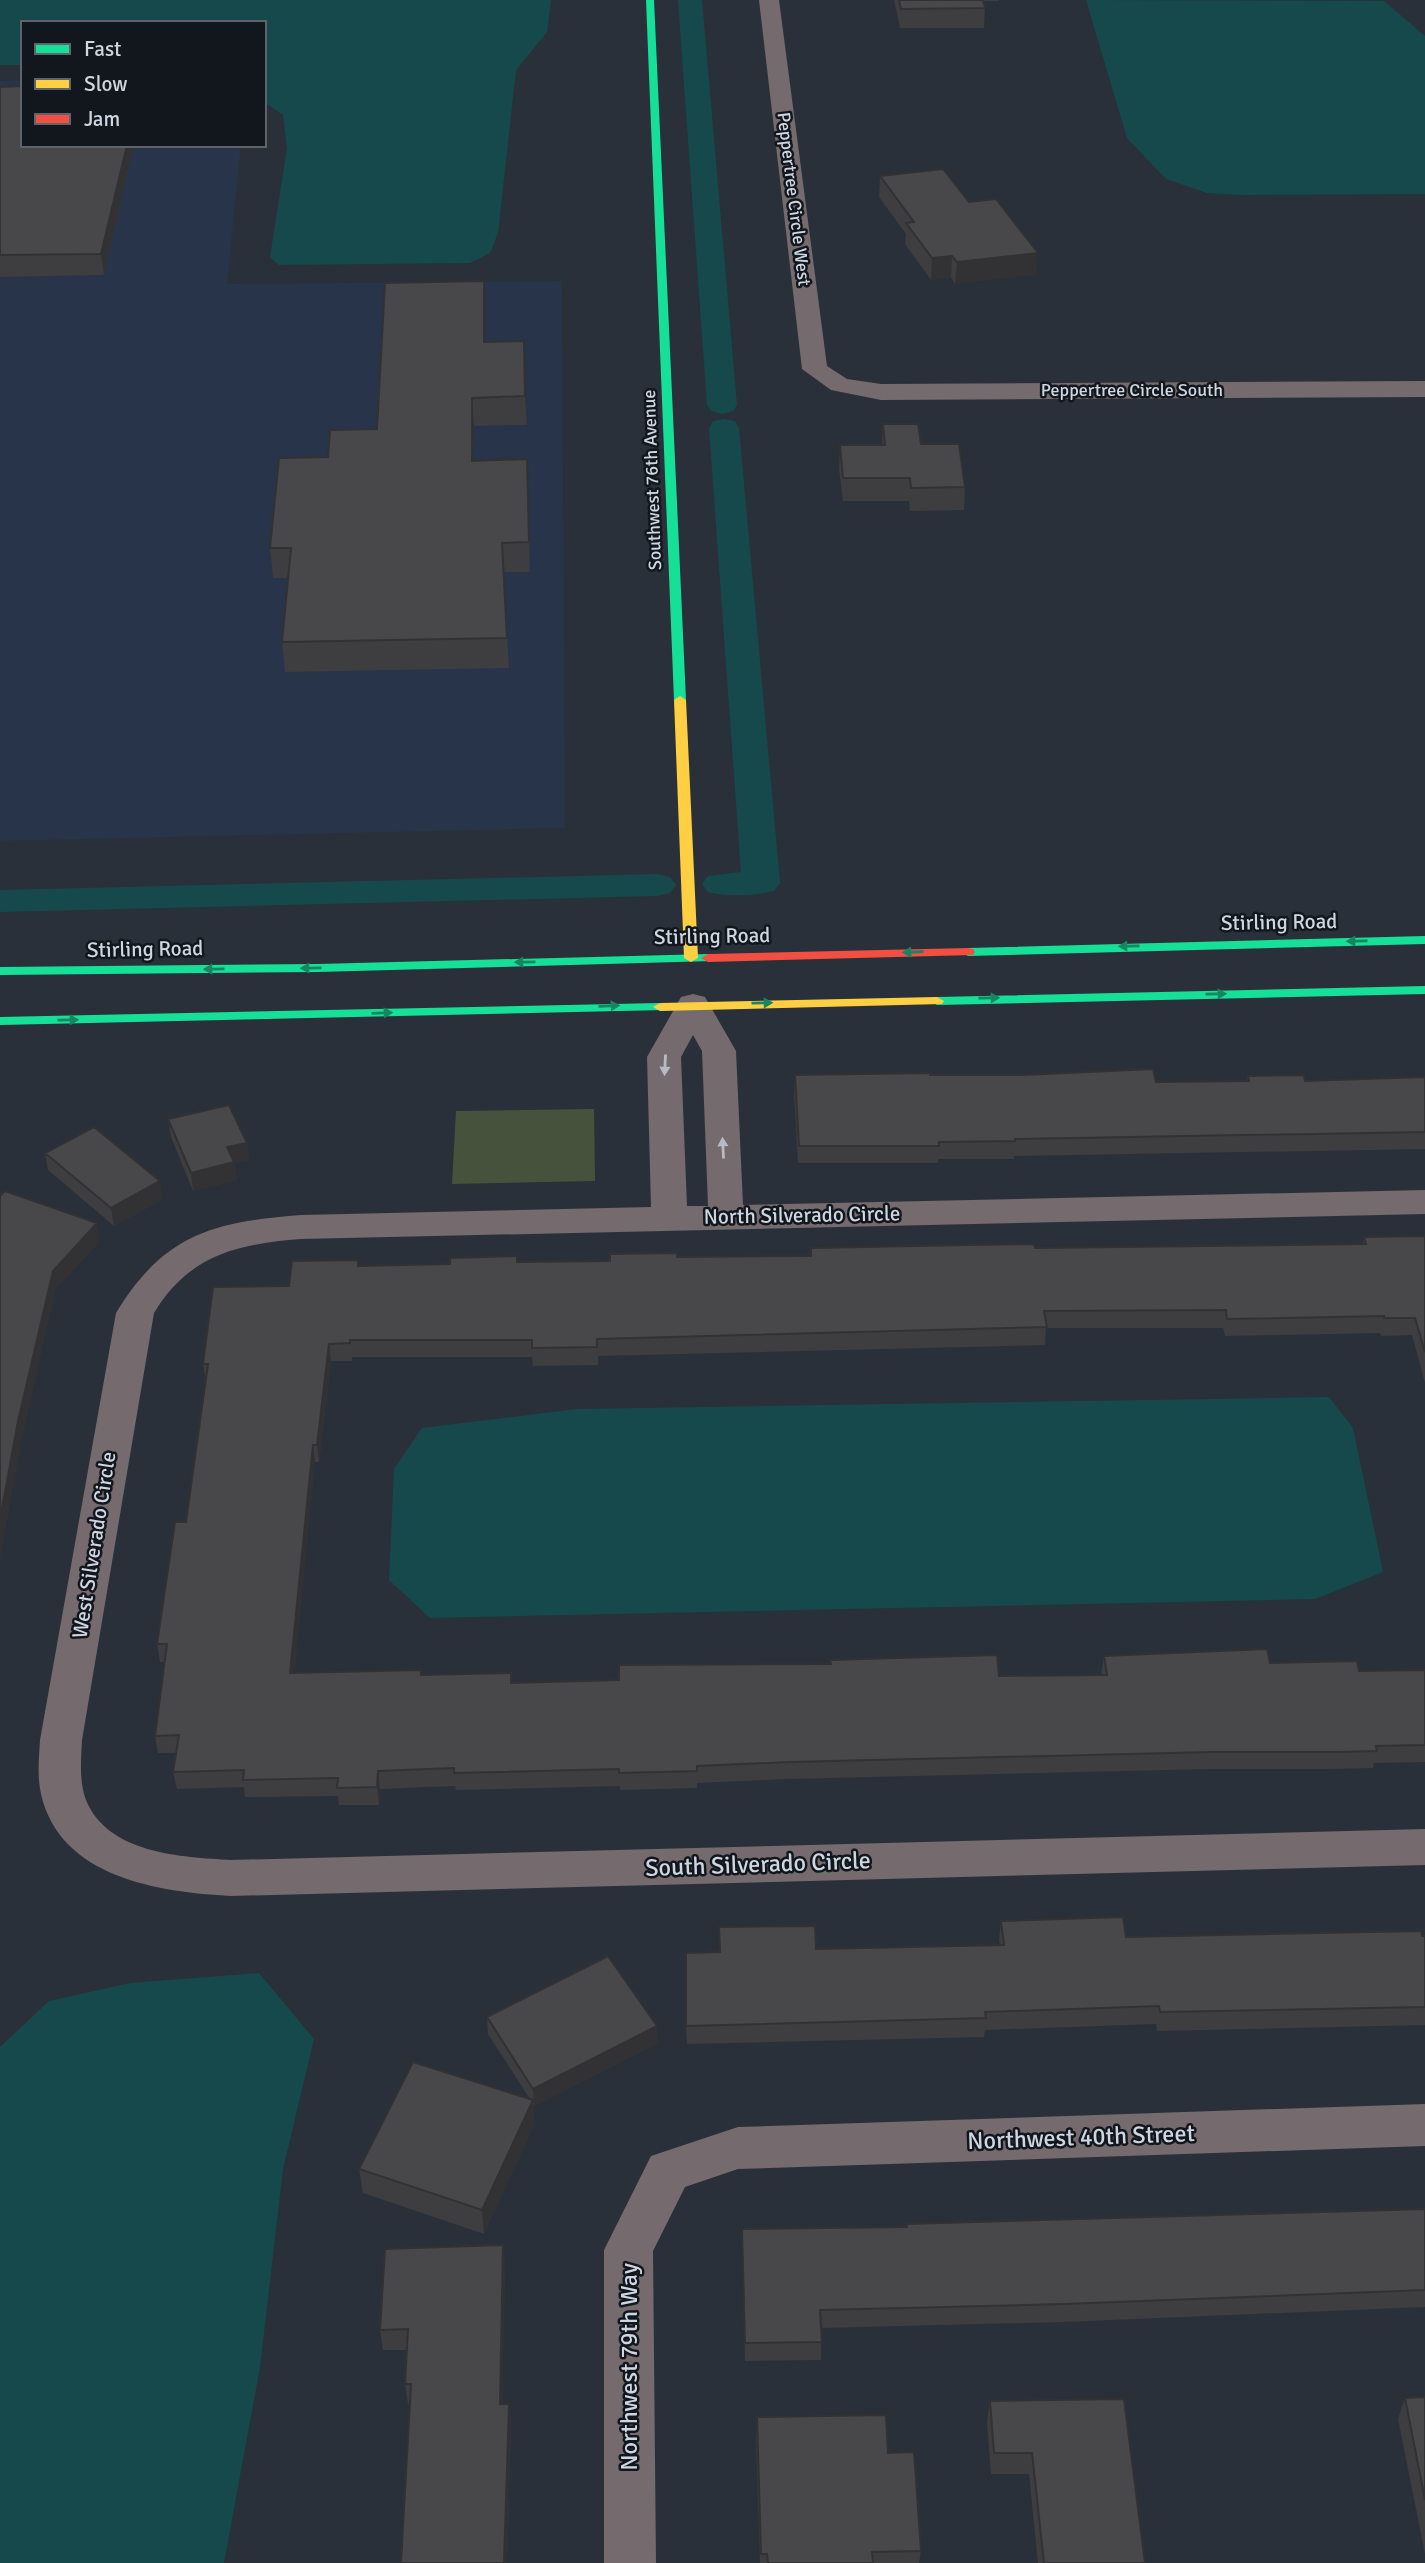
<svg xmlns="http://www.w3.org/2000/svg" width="1425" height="2563" font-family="Signika,sans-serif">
	<rect width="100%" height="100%" fill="#2a3039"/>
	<path fill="#273449" d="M 0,81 L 23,81 L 23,145 L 241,145 L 227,284 L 562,281 L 565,828 L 0,841 Z"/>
	<path fill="#47523c" d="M 594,1109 L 595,1181 L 452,1184 L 456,1111 Z"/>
	<path fill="#16494c" d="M 0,0 L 551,0 L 547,32 L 516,70 L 498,233 L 490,253 L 470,263 L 279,265 L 270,257 L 287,148 L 283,115 L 264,102 L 264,23 L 23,23 L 23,65 L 0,65 Z
		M 1086,0 L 1384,1 L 1425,36 L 1425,194 L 1240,195 L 1207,193 L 1166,179 L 1127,138 Z
		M 1329,1397 L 1353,1428 L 1383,1572 L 1315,1599 L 430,1618 L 389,1580 L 394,1469 L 422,1428 L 577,1409 Z
		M 259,1973 L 314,2039 L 283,2169 L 260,2367 L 224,2563 L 0,2563 L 0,2047 L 49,2001 L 130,1983 Z"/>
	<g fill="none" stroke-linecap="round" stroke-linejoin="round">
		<path fill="#16494c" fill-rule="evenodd" d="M 678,0 L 702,0 L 737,405 L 733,411 L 722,414 L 711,411 L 707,405 Z
			M 724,419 L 735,421 L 739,428 L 780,883 L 774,891 C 753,896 729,897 708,892 L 702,884 L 708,876 L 741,872 L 709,428 L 713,421 Z
			M 657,874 L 670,877 L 676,885 L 670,893 L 657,896 L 0,912 L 0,890 Z"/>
		<path fill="#756a6d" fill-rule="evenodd" d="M 759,0 L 779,0 L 827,366 L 847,379 L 881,384 L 1425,381 L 1425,397 L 881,400 L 831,390 L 802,369 Z
			M 693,994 L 705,997 L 736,1051 L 743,1205 L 1425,1190 L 1425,1214 L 301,1239 C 237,1244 189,1255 154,1313 L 82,1740 C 81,1759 79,1782 86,1800 C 108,1854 182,1857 231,1860 L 1425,1829 L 1425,1865 L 231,1896 C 159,1892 60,1878 41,1794 C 37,1776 39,1758 40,1740 L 116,1313 C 164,1234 213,1222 301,1215 L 651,1207 L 647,1057 L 681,997 ZM 693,1035 L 702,1051 L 708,1206 L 687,1206 L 681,1057 Z
			M 1425,2104 L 1425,2146 L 738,2169 L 685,2187 L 653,2251 L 656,2563 L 604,2563 L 604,2250 L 651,2156 L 738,2127 Z"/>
		<path fill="#16e098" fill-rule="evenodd" d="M 646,0 L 654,0 L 686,700 L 680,704 L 674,700 Z
			M 1425,936 L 1425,944 L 968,956 L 961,952 L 968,948 Z
			M 708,954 L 713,955 L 715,958 L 713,961 L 318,972 L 0,975 L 0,967 L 318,964 Z
			M 1425,986 L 1425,994 L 937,1005 L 930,1001 L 937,997 Z
			M 660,1003 L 667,1007 L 665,1010 L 0,1025 L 0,1017 Z"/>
		<path fill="#ffcf43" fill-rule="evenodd" d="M 680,696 L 686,700 L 698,958 L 691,962 L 684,958 L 674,700 Z
			M 937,997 L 944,1001 L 942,1004 L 660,1011 L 653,1007 L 660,1003 Z"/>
		<path fill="#f24e42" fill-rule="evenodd" d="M 968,948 L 973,949 L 975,952 L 973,955 L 708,962 L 701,958 L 708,954 Z"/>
	</g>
	<path fill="#3e3d40" d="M 894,0 L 999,0 L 999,1 L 984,1 L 985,8 L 984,28 L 900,28 Z
		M 0,87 L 134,145 L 104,275 L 0,277 Z
		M 880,176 L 969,202 L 1036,274 L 955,284 L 951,277 L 931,280 L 905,244 L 906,234 L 879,197 Z
		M 485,309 L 485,342 L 524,341 L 527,425 L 474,426 L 473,460 L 527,459 L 530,572 L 504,572 L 509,668 L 285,672 L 282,642 L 288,578 L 273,578 L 270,548 L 328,457 L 377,429 Z
		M 883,424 L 921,444 L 965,487 L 964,510 L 910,511 L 909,501 L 843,501 L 839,468 L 840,445 L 882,445 Z
		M 795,1075 L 930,1075 L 1156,1082 L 1247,1081 L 1248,1076 L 1305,1081 L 1425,1077 L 1425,1149 L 1014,1156 L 1014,1159 L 938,1159 L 938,1163 L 798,1163 L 794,1093 Z
		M 168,1119 L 247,1143 L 249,1160 L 234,1163 L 237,1180 L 193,1191 L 171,1137 Z
		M 45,1153 L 163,1199 L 114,1226 L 48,1170 Z
		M 1425,1236 L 1425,1383 L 1412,1335 L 1381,1336 L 1380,1333 L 1225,1336 L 1223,1328 L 1046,1328 L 1045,1345 L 598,1356 L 598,1365 L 533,1366 L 532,1357 L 352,1357 L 352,1361 L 331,1361 L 319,1462 L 315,1462 L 294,1672 L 421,1675 L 511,1673 L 511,1683 L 1101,1675 L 1104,1656 L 1270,1663 L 1359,1671 L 1425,1670 L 1425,1762 L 1374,1763 L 1373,1768 L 1334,1769 L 1209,1769 L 789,1779 L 697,1783 L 697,1788 L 620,1790 L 620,1786 L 456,1790 L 455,1786 L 380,1789 L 379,1805 L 339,1805 L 338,1796 L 245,1797 L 244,1787 L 177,1789 L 173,1772 L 176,1753 L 158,1753 L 155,1736 L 165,1662 L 160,1662 L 157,1644 L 186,1522 L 206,1381 L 203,1364 L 289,1286 L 359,1266 L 610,1261 L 677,1257 L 810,1256 L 811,1248 L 1035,1248 L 1363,1244 L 1364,1237 Z
		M 1001,1921 L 1126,1937 L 1425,1936 L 1425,2025 L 1157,2031 L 1156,2024 L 985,2030 L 984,2037 L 687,2044 L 686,2026 L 719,1952 L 719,1927 L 816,1949 L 1000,1945 L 999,1940 Z
		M 487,2017 L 658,2043 L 534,2106 L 533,2104 L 534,2125 L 484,2234 L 363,2193 L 359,2169 L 530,2099 L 488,2034 Z
		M 1425,2209 L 1425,2307 L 1063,2322 L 821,2328 L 821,2360 L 745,2361 L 742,2229 L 907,2227 Z
		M 503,2245 L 505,2266 L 502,2404 L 509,2404 L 511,2424 L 507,2563 L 401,2563 L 410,2404 L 408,2404 L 405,2384 L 407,2350 L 383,2350 L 380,2330 Z
		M 1425,2397 L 1425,2554 L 1398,2419 L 1405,2398 Z
		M 990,2401 L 1145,2563 L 1038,2563 L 1029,2474 L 991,2474 L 987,2422 Z
		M 757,2417 L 888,2453 L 921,2551 L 919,2563 L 760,2563 L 756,2438 Z"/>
	<path fill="#323234" d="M 127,145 L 134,145 L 104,275 L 101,254 Z
		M 1038,253 L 1036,274 L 955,284 L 957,262 Z
		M 952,256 L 951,277 L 931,280 L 932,258 Z
		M 484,281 L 485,309 L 485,371 L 484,342 Z
		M 524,341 L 526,370 L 527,425 L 525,396 Z
		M 472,398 L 474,426 L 473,490 L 472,461 Z
		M 247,1143 L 249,1160 L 234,1163 L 237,1180 L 193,1191 L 191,1173 L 227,1147 Z
		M 160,1181 L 163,1199 L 114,1226 L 111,1208 Z
		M 97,1223 L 100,1242 L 56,1289 L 22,1439 L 0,1561 L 0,1519 L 18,1421 L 53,1271 Z
		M 329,1344 L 331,1361 L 319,1462 L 317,1445 Z
		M 313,1445 L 315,1462 L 293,1690 L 290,1673 Z
		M 378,1771 L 380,1789 L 379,1805 L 377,1787 Z
		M 657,2026 L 658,2043 L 534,2106 L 533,2089 Z
		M 533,2100 L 534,2125 L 484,2234 L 482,2210 Z
		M 503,2245 L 505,2266 L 502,2424 L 500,2404 Z
		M 509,2404 L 511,2424 L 507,2563 L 504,2563 Z"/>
	<path fill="#48474a" stroke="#323234" stroke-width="2" d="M 899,0 L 983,0 L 985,8 L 901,9 Z
		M 23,86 L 23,145 L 127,145 L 101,254 L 0,255 L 0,87 Z
		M 943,169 L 969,202 L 996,199 L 1038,253 L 957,262 L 952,256 L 932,258 L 906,223 L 914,222 L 880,176 Z
		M 484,281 L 484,342 L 524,341 L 525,396 L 472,398 L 472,461 L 527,459 L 529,542 L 502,543 L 507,638 L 282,642 L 291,548 L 270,548 L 279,458 L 328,457 L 330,430 L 377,429 L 385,283 Z
		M 883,424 L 918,424 L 921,444 L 959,444 L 965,487 L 911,488 L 910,478 L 843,478 L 840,445 L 885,445 Z
		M 1153,1069 L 1156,1082 L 1249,1081 L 1248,1076 L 1304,1075 L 1305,1081 L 1425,1077 L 1425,1132 L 1015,1139 L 1015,1141 L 939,1142 L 939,1146 L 799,1146 L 795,1075 L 930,1073 L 930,1075 L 1023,1075 Z
		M 229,1105 L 247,1143 L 227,1147 L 234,1162 L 191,1173 L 168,1119 Z
		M 94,1127 L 160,1181 L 111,1208 L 45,1153 Z
		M 5,1191 L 97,1223 L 53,1271 L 18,1421 L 0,1519 L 0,1196 Z
		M 1425,1236 L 1425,1352 L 1415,1318 L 1384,1318 L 1384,1316 L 1227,1319 L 1226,1310 L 1044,1311 L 1047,1327 L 597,1339 L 597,1347 L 532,1348 L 532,1340 L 350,1340 L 350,1343 L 329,1344 L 317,1445 L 313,1445 L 290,1673 L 421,1670 L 421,1675 L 511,1673 L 511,1683 L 619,1680 L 619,1665 L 831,1664 L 830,1660 L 997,1655 L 999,1676 L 1107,1675 L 1104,1656 L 1267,1649 L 1270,1663 L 1357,1661 L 1359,1671 L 1425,1670 L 1425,1745 L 1376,1746 L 1377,1751 L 1338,1752 L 1212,1752 L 790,1762 L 697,1766 L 697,1771 L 619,1773 L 619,1769 L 454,1773 L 454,1768 L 378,1771 L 377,1787 L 337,1788 L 338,1778 L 243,1780 L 244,1770 L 173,1772 L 179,1735 L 155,1736 L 167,1644 L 157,1644 L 175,1522 L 186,1522 L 208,1364 L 203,1364 L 213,1287 L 289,1286 L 292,1261 L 358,1260 L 358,1266 L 450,1264 L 450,1258 L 517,1256 L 517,1262 L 610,1261 L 610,1254 L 677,1253 L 677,1257 L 811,1256 L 811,1248 L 969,1245 L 1034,1244 L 1035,1248 L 1366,1244 L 1364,1237 Z
		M 1123,1917 L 1126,1937 L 1421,1931 L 1422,1936 L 1425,1936 L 1425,2007 L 1160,2012 L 1159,2006 L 985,2012 L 986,2018 L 686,2026 L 686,1953 L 720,1952 L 719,1927 L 815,1926 L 816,1949 L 1004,1945 L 1001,1921 Z
		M 608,1956 L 657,2026 L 533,2089 L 487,2017 Z
		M 413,2062 L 533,2100 L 482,2210 L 359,2169 Z
		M 1425,2209 L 1425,2290 L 1065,2304 L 820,2310 L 822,2342 L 745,2343 L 742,2229 L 907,2227 L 907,2224 Z
		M 503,2245 L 500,2404 L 509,2404 L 504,2563 L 401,2563 L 411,2384 L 405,2384 L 408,2329 L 380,2330 L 385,2249 Z
		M 1425,2397 L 1425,2500 L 1405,2398 Z
		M 1124,2399 L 1145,2563 L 1044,2563 L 1032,2453 L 994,2453 L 990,2401 Z
		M 886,2415 L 888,2453 L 914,2452 L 921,2551 L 872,2552 L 873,2563 L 768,2563 L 767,2554 L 761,2554 L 757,2417 Z"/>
	<defs><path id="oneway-solid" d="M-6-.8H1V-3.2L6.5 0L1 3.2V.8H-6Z" transform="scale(1.75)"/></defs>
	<g fill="#148661">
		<use href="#oneway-solid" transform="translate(1357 941) rotate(179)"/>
		<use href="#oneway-solid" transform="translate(1129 946) rotate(179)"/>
		<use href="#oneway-solid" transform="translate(913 952) rotate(178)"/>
		<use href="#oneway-solid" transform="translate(525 962) rotate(179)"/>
		<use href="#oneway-solid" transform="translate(311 968) rotate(179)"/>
		<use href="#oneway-solid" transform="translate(214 969) rotate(179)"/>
		<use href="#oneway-solid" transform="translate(1216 994) rotate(-1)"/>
		<use href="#oneway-solid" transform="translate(989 998) rotate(-1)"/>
		<use href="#oneway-solid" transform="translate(762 1003) rotate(-1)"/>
		<use href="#oneway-solid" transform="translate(609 1006) rotate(-2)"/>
		<use href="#oneway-solid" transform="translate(382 1013) rotate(-2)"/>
		<use href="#oneway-solid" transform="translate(68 1020) rotate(-1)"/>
	</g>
	<g fill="#b8bbc4">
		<use href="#oneway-solid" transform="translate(665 1065) rotate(93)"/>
		<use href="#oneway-solid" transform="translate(723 1148) rotate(-93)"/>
	</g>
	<g text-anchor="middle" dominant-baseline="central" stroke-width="5" stroke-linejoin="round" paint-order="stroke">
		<g font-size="18" fill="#cfd6e1" stroke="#12171e">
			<text transform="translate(794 199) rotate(83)">Peppertree Circle West</text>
			<text x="1132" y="390">Peppertree Circle South</text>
			<text transform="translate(652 480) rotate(-92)">Southwest 76th Avenue</text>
		</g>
		<g font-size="21" fill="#cfd6e1" stroke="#12171e">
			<text transform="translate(1279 922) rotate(-1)">Stirling Road</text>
			<text transform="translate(712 936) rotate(-1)">Stirling Road</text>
			<text transform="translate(145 949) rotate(-1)">Stirling Road</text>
			<text transform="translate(802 1215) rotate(-1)">North Silverado Circle</text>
			<text transform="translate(94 1545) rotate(-81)">West Silverado Circle</text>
		</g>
		<g font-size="24" fill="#cfd6e1" stroke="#12171e">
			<text transform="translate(758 1864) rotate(-2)">South Silverado Circle</text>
			<text transform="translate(1081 2137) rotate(-2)">Northwest 40th Street</text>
			<text transform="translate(629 2367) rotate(-90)">Northwest 79th Way</text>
		</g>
	</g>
	<rect x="21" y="21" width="245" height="126" fill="#12171e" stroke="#5e636c" stroke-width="2"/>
	<rect x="35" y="44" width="35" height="10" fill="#16e098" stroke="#5e636c" stroke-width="2"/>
	<text x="84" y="56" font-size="21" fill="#cfd6e1">Fast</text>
	<rect x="35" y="79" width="35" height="10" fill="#ffcf43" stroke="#5e636c" stroke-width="2"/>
	<text x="84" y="91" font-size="21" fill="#cfd6e1">Slow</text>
	<rect x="35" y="114" width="35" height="10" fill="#f24e42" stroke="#5e636c" stroke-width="2"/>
	<text x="84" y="126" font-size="21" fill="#cfd6e1">Jam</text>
</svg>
